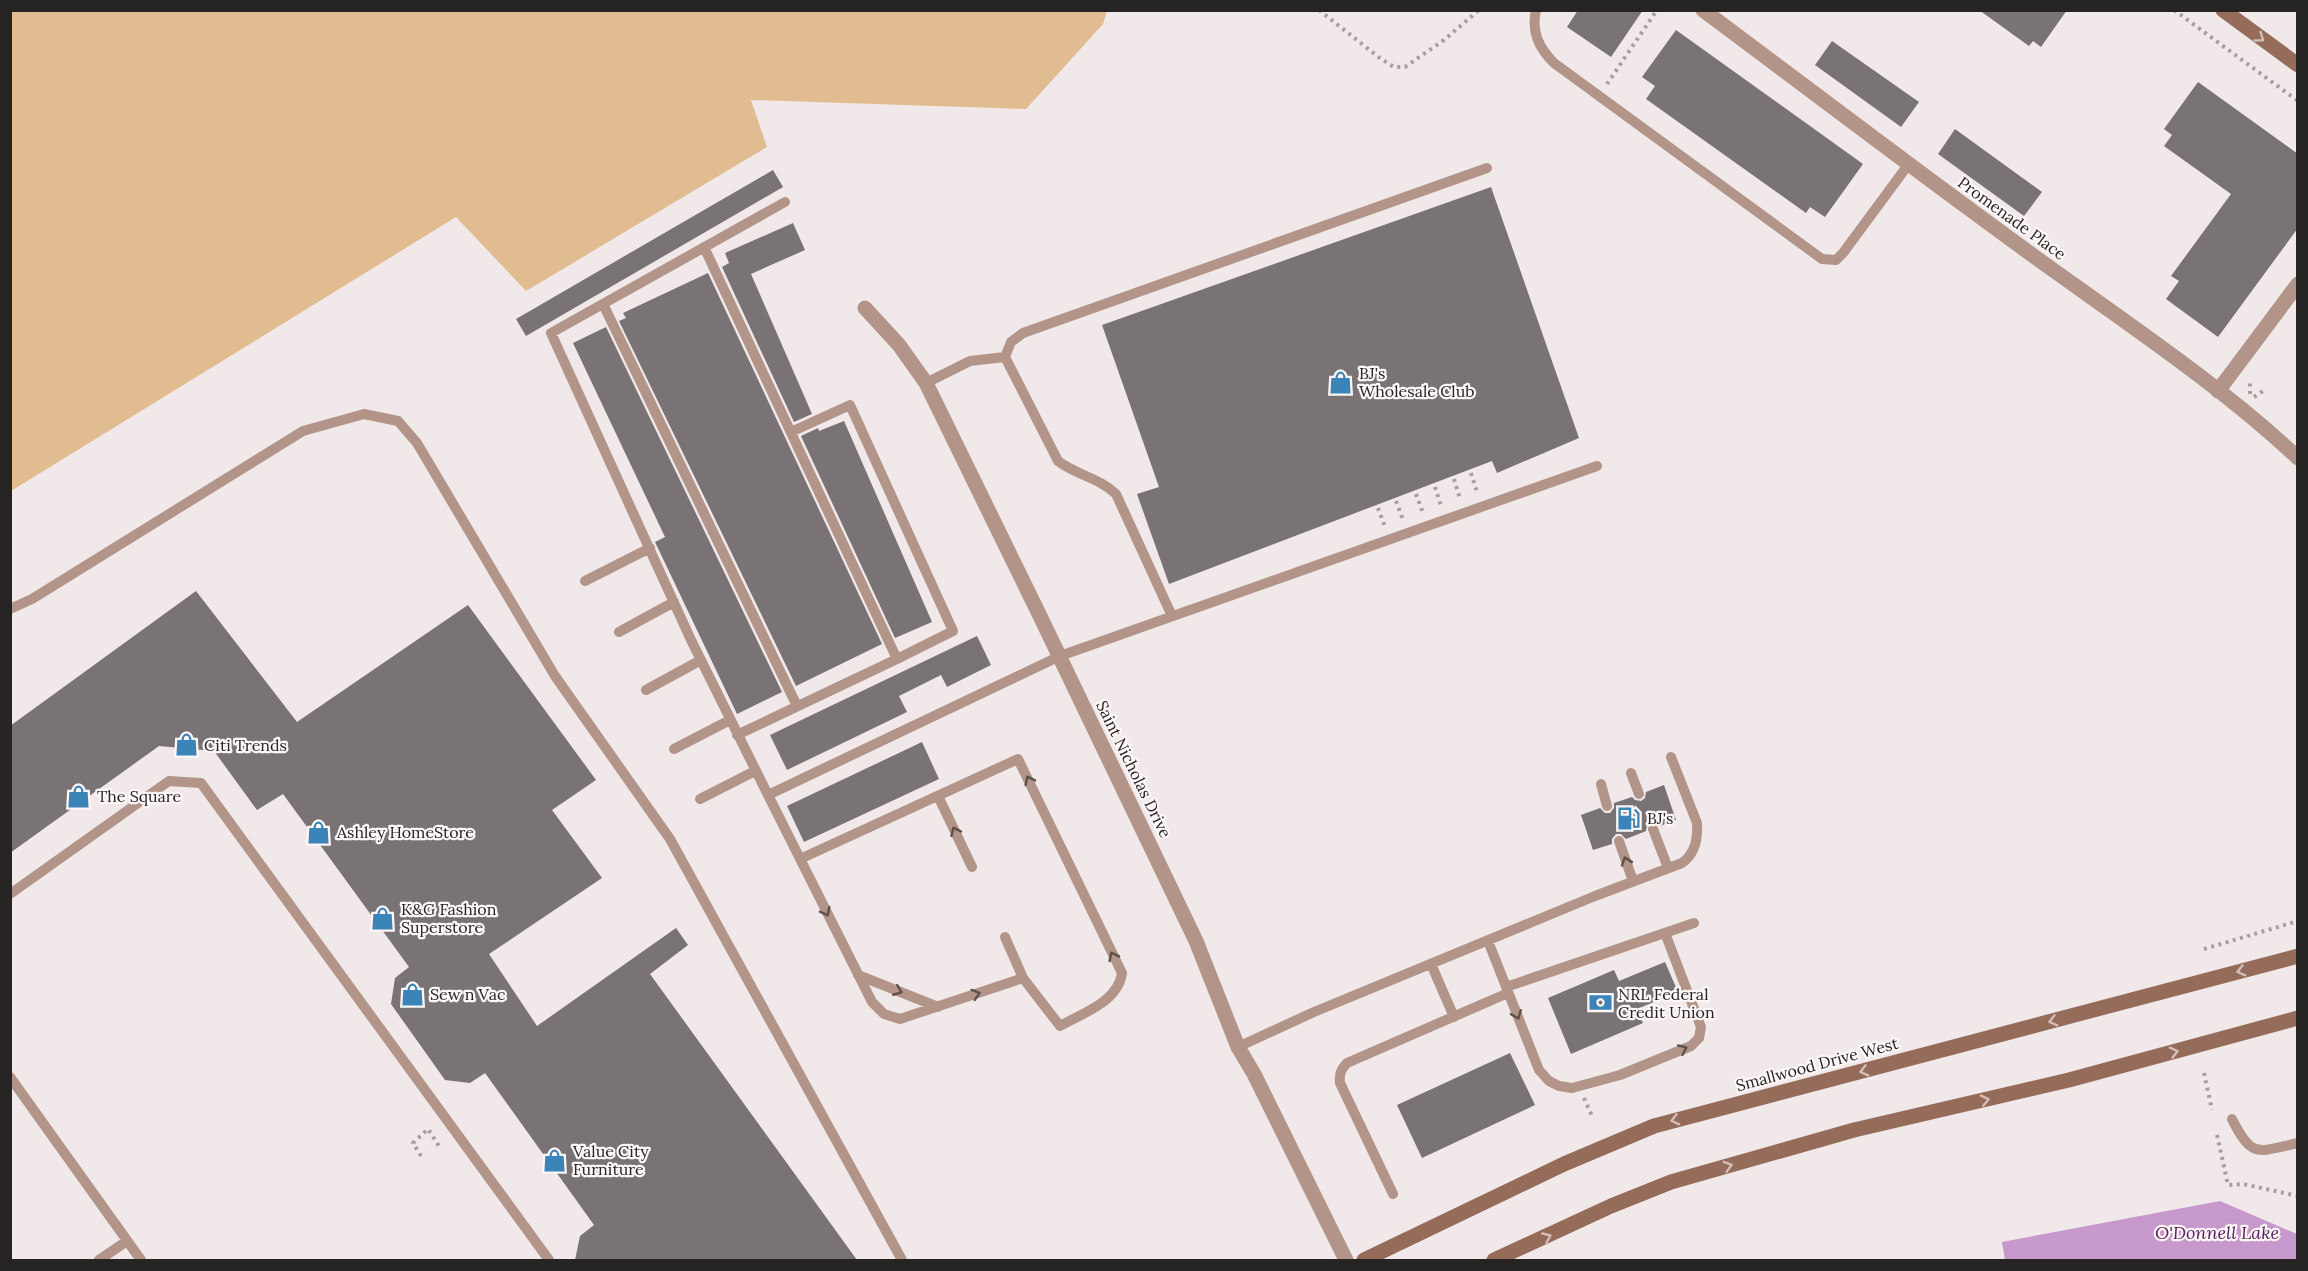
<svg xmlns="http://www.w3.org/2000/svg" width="2308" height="1271" font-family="Lora,serif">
	<rect width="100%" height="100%" fill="#f0e8e9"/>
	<path fill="#e2bc91" d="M 11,10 L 1107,10 L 1107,11 L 1103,24 L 1026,109 L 751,100 L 767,147 L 526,291 L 456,217 L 11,491 Z"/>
	<path fill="#c798cc" d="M 2220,1201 L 2297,1234 L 2297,1260 L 2005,1260 L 2002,1242 Z"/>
	<path fill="#797376" d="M 1578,10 L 1643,10 L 1611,57 L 1567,27 Z
		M 1979,10 L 2067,10 L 2041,47 L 2033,41 L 2029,46 Z
		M 1676,30 L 1863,164 L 1825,217 L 1810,207 L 1806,213 L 1646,99 L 1655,86 L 1642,77 Z
		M 1832,41 L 1919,102 L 1901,127 L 1815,65 Z
		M 2198,82 L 2298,154 L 2298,228 L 2218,337 L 2166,299 L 2179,281 L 2171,276 L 2231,194 L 2164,146 L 2172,135 L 2164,129 Z
		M 1955,129 L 2042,192 L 2024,216 L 1938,154 Z
		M 773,170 L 783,187 L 526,336 L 516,319 Z
		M 1491,187 L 1579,438 L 1497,473 L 1492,461 L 1169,584 L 1137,494 L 1159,487 L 1102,325 Z
		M 793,223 L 805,250 L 751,274 L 812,414 L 794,422 L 722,267 L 729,263 L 725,253 Z
		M 708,273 L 882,644 L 796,686 L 619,321 L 626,318 L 623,313 Z
		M 606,327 L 782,692 L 737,714 L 655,542 L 665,537 L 573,343 Z
		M 844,421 L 932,622 L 895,638 L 801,436 L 818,428 L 819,431 Z
		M 196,591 L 297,722 L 468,605 L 596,780 L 552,810 L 602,878 L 489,954 L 537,1026 L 676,928 L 688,945 L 650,974 L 857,1260 L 575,1260 L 580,1236 L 594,1225 L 485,1073 L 470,1083 L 445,1080 L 391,1004 L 395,978 L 409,967 L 283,794 L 257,810 L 214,751 L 159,746 L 10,853 L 10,726 Z
		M 977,636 L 991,665 L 947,687 L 941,675 L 899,696 L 907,712 L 787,770 L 770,735 Z
		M 922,742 L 939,779 L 804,842 L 787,806 Z
		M 1664,785 L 1676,820 L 1660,826 L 1657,823 L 1651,822 L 1647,825 L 1646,831 L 1626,839 L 1621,834 L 1616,834 L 1612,839 L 1612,844 L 1593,850 L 1581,815 L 1600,808 L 1605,813 L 1610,813 L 1614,808 L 1614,803 L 1632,797 L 1635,800 L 1641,801 L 1645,798 L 1646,792 Z
		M 1665,962 L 1678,992 L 1637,1009 L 1643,1023 L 1571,1054 L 1548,998 L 1614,970 L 1619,981 Z
		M 1510,1053 L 1535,1105 L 1422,1158 L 1397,1105 Z"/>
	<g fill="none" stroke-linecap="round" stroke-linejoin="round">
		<path stroke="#a59fa0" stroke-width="4" stroke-dasharray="3 4.5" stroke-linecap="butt" d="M 1319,10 L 1381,59 L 1394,67 L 1405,67 L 1444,40 L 1479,10
			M 2174,10 L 2298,101
			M 1607,84 L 1657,10
			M 2250,394 L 2250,383
			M 2254,397 L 2266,389
			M 1471,473 L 1477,492
			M 1454,479 L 1460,499
			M 1435,487 L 1441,506
			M 1416,494 L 1423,513
			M 1396,501 L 1403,520
			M 1378,508 L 1385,527
			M 2204,949 L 2298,921
			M 2204,1073 L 2212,1110
			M 1584,1098 L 1592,1116
			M 2217,1135 L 2228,1185 L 2243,1184 L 2298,1196
			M 421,1156 L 413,1143 L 428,1129 L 439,1146"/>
		<path stroke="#b29588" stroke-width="10" d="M 1536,10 C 1531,32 1539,48 1554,63 L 1822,259 L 1836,260 L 1843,253 L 1908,165
			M 785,202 L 551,333 L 691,640 L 768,795 L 1060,656 L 1597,466
			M 704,247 L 897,659 L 953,631 L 850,405 L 791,432
			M 603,304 L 797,706
			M 926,383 L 970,361 L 1005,357
			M 585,581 L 650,548
			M 10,609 L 32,599 L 303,431 L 364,414 L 398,421 L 417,443 L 555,676 L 670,839 L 902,1260
			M 1172,616 L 1116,494 C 1100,478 1076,475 1058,461 L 1005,357 L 1011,342 L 1023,333 L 1487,168
			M 619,632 L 674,602
			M 646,690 L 701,660
			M 737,735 L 897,659
			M 674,749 L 730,720
			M 1631,773 L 1639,794
			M 1601,784 L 1607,806
			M 768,795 L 872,1002 L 884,1014 L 900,1019 L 1023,978 L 1060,1026 C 1083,1013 1118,1002 1122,973 L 1018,759 L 800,859
			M 938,796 L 972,867
			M 700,799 L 755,771
			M 1653,829 L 1668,868
			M 1619,841 L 1633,881
			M 10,894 L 169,781 L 201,783 L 549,1260
			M 1005,937 L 1023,978
			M 1488,941 L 1539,1070 L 1549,1081 L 1559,1086 L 1572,1088 L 1620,1075 L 1691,1046 L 1699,1038 L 1701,1027 L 1665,933
			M 1431,964 L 1454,1017
			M 858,975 L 938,1007
			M 1506,987 L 1694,923
			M 1238,1047 L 1314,1012 L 1595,896 L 1682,863 C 1695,854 1698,838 1697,823 L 1671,757
			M 10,1077 L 141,1260
			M 2232,1119 C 2252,1159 2257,1152 2298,1143
			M 1393,1194 L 1340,1083 C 1339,1074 1341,1069 1347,1063 L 1508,993
			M 99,1260 L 127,1241"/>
		<path stroke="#b29588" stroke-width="15" d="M 1703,10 C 1813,92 1923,176 2035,257 C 2122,320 2219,384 2298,458
			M 865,308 L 899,345 L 926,383 L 1040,616 L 1196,941 L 1238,1047 L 1254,1074 L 1346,1260
			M 2218,391 L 2298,284"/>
		<path stroke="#956b5a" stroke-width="15" d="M 2223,10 L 2298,65
			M 1364,1260 L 1564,1164 L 1654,1126 L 2298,956
			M 1494,1260 L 1611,1206 L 1671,1182 L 1854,1130 L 2069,1080 L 2298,1018"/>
	</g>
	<defs><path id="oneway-chevron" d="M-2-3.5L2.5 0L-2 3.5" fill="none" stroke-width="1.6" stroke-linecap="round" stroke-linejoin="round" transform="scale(1.5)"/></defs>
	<g stroke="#d3beb8">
		<use href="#oneway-chevron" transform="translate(2260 38) rotate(36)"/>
		<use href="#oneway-chevron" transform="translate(2241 971) rotate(165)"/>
		<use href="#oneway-chevron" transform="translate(2053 1021) rotate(165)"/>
		<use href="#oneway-chevron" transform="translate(2174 1052) rotate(-15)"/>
		<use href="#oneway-chevron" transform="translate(1864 1071) rotate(165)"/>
		<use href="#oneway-chevron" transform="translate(1985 1100) rotate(-13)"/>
		<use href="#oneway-chevron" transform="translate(1675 1120) rotate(165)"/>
		<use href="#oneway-chevron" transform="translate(1728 1166) rotate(-16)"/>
		<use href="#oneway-chevron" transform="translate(1547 1237) rotate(-24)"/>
	</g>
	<g stroke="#5e514b">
		<use href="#oneway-chevron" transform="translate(1029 780) rotate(-116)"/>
		<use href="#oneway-chevron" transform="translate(955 831) rotate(-115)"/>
		<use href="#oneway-chevron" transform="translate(1626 861) rotate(-109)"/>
		<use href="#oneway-chevron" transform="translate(826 912) rotate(63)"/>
		<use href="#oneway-chevron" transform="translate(1113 956) rotate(-116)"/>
		<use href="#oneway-chevron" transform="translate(898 991) rotate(22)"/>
		<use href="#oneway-chevron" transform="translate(976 994) rotate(-18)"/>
		<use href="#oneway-chevron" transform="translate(1517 1015) rotate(68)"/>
		<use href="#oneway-chevron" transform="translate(1683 1049) rotate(-25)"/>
	</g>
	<defs>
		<symbol id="shop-bare" viewBox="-9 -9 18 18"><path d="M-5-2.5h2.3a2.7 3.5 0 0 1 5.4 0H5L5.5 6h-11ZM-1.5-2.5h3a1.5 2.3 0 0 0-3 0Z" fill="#3b84b8" stroke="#fdf6f6" stroke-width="2.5" paint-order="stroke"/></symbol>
		<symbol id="fuel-bare" viewBox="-9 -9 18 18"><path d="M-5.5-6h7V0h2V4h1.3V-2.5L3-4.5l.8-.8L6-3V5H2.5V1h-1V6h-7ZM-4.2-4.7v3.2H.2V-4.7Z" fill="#3b84b8" stroke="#fdf6f6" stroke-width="2.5" paint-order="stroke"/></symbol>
		<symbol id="bank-bare" viewBox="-9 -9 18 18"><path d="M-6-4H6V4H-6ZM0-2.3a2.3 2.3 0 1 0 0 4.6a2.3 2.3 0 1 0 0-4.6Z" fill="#3b84b8" stroke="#fdf6f6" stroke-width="2.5" paint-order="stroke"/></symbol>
	</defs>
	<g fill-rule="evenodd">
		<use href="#shop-bare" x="1324" y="366" width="33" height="33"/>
		<use href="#shop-bare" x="170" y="728" width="33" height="33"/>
		<use href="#shop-bare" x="62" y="780" width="33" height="33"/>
		<use href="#fuel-bare" x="1612" y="802" width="33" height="33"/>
		<use href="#shop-bare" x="302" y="816" width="33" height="33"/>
		<use href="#shop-bare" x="366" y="902" width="33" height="33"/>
		<use href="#shop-bare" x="396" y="978" width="33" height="33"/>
		<use href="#bank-bare" x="1584" y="986" width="33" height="33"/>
		<use href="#shop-bare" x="538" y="1144" width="33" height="33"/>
	</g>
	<g text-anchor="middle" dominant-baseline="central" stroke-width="4.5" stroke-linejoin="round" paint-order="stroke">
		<g font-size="16" fill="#262323" stroke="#fdf6f6">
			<text transform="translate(2012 218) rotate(36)">Promenade Place</text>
			<text transform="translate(1134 769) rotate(64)">Saint Nicholas Drive</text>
			<text transform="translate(1817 1064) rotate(-15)">Smallwood Drive West</text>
		</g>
		<g font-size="16" fill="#262323" stroke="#fdf6f6" text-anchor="start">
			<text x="1359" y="373">BJ's<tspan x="1359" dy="18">Wholesale Club</tspan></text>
			<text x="204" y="745">Citi Trends</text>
			<text x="97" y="796">The Square</text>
			<text x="1647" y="818">BJ's</text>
			<text x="337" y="832">Ashley HomeStore</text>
			<text x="401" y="909">K&amp;G Fashion<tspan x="401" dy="18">Superstore</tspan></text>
			<text x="430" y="994">Sew n Vac</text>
			<text x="1618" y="994">NRL Federal<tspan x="1618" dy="18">Credit Union</tspan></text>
			<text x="573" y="1151">Value City<tspan x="573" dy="18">Furniture</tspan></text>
		</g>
		<g font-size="18" font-style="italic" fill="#58205e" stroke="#fdf6f6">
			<text x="2217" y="1232">O'Donnell Lake</text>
		</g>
	</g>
	<rect width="2308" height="1271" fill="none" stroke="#262323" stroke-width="24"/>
</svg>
